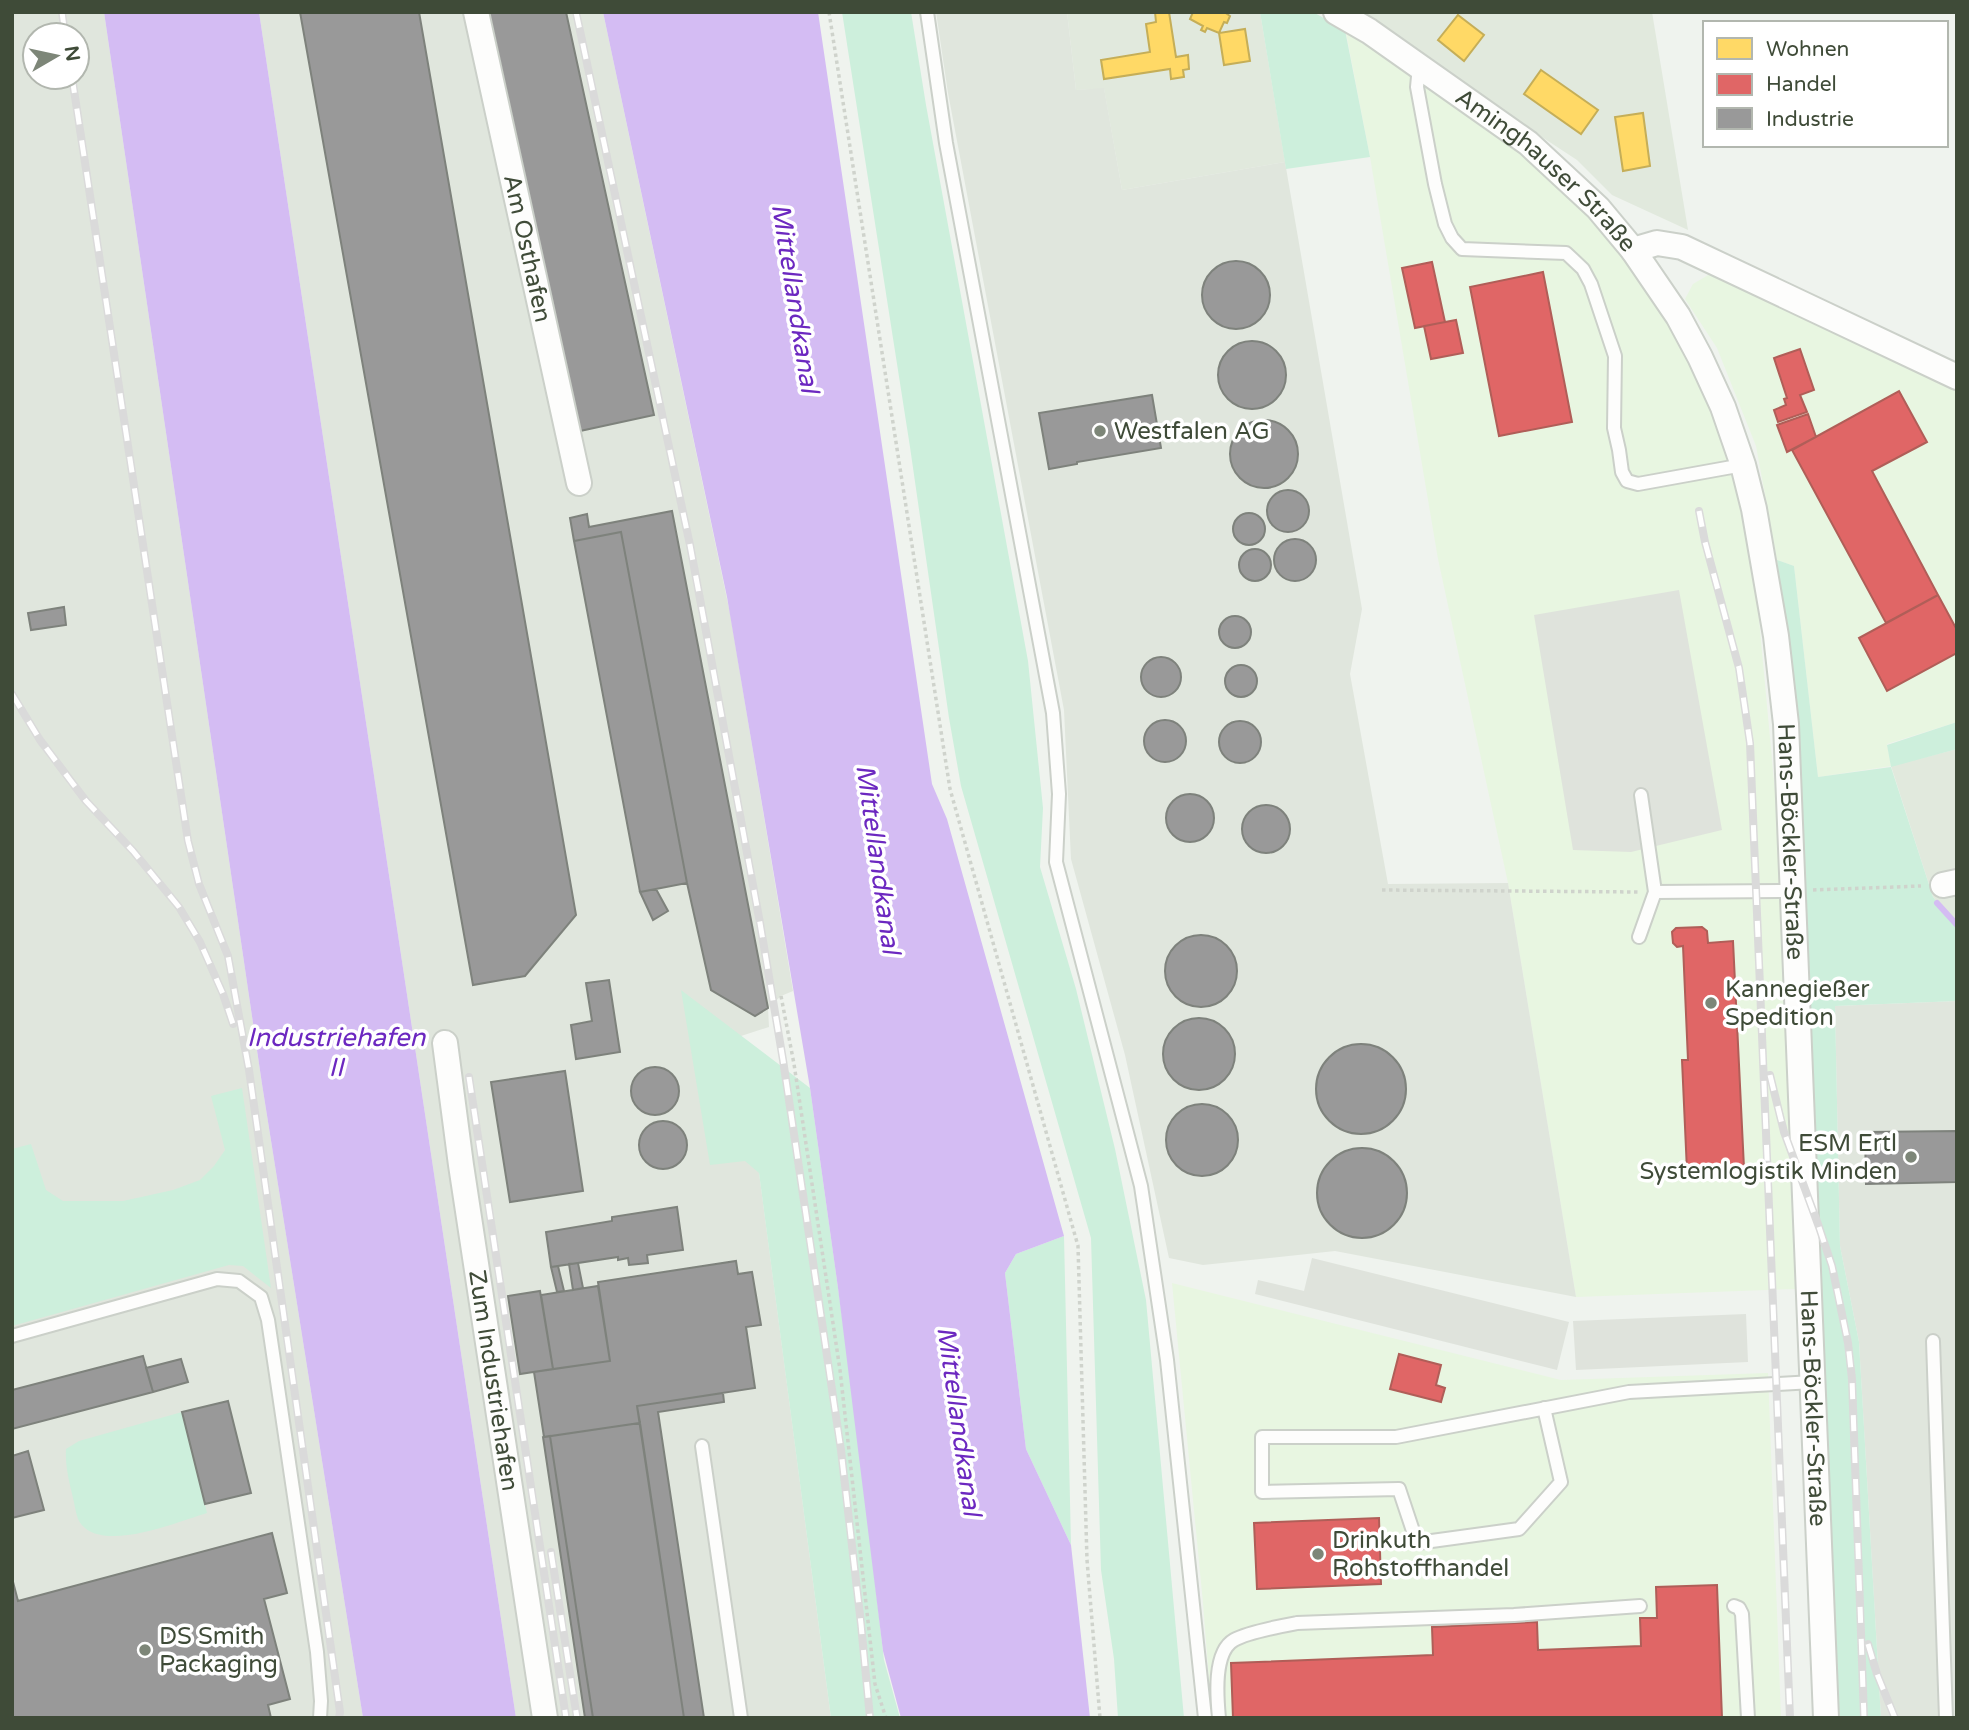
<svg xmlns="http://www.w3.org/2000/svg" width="1969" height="1730" font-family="'Varela Round',sans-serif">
	<rect width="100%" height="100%" fill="#eff3ee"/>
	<path fill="#e1e9dd" d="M 1067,12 L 1260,12 L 1285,162 L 1122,190 L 1104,89 L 1076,90 Z
		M 1352,12 L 1652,12 L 1688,230 L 1612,195 L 1577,160 Z
		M 1957,749 L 1957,927 L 1933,897 L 1891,766 Z"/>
	<path fill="#e8f6e1" d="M 1342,12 L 1603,209 L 1668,294 L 1726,437 L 1752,544 L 1779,835 L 1795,1289 L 1576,1297 L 1508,883 L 1438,559 L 1370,157 Z
		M 1710,274 L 1739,283 L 1957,387 L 1957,722 L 1887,744 L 1891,766 L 1818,777 L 1794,566 L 1777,560 L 1756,446 L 1717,348 L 1685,299 L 1693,284 Z
		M 1172,1283 L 1561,1380 L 1768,1373 L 1781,1718 L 1212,1718 L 1203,1603 Z"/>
	<path fill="#e0e6dd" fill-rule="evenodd" d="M 12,12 L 104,12 L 262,1084 L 363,1718 L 12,1718 ZM 35,35 L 77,35 L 77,77 L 35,77 Z
		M 259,12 L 603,12 L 730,613 L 793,991 L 781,996 L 768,1008 L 769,1027 L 741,1036 L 831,1718 L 516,1718 Z
		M 936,12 L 1067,12 L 1076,90 L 1104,88 L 1122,190 L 1285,162 L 1362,609 L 1350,674 L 1388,884 L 1508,883 L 1576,1297 L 1335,1251 L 1203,1265 L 1169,1258 L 1125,1055 L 1071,859 L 1064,710 L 948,93 Z
		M 1957,1001 L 1957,1718 L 1881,1718 L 1859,1342 L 1840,1246 L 1835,1006 Z"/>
	<path fill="#cdefdc" d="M 842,12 L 911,12 L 926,105 L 1028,661 L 1043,808 L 1040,867 L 1076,989 L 1115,1149 L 1146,1300 L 1184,1718 L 1118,1718 L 1114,1659 L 1101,1570 L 1091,1238 L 961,786 L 949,718 L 910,447 Z
		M 1260,12 L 1313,12 L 1345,30 L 1370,157 L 1286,169 Z
		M 1777,560 L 1794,566 L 1818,777 L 1891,767 L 1887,745 L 1957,722 L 1957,749 L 1891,767 L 1933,897 L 1957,927 L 1957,1001 L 1835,1006 L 1840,1246 L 1859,1342 L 1881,1718 L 1836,1718 L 1798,746 Z
		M 681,990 L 810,1088 L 855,1409 L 884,1660 L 900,1718 L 831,1718 L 759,1173 L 745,1161 L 710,1165 Z
		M 242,1088 L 271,1288 L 243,1266 L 229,1265 L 12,1326 L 12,1149 L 31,1144 L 46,1190 L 63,1201 L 123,1201 L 173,1190 L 200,1180 L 214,1166 L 225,1150 L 211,1096 Z
		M 1064,1236 L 1071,1545 L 1026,1449 L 1005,1273 L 1016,1254 Z
		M 182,1412 L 207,1513 C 177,1522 104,1553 81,1524 C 76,1518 75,1505 73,1498 C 69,1481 65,1466 66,1449 L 79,1441 Z"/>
	<path fill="#dfe3dc" d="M 1679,590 L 1722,830 L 1631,852 L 1573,850 L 1534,615 Z
		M 1312,1258 L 1569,1322 L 1557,1370 L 1255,1294 L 1258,1280 L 1304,1291 Z
		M 1746,1314 L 1748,1362 L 1576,1370 L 1573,1321 Z"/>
	<path fill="#d4bcf3" d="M 104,12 L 259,12 L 516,1718 L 363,1718 L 262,1084 Z
		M 603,12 L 818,12 L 932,784 L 947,819 L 1064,1236 L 1016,1254 L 1005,1273 L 1026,1449 L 1071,1545 L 1090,1718 L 901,1718 L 883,1651 L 838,1288 L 810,1088 L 727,597 Z"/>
	<path fill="#ffd966" stroke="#c5ae58" stroke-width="2" d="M 1155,12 L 1169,12 L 1176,57 L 1188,55 L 1189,69 L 1183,70 L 1184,77 L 1171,79 L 1170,69 L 1104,79 L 1101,60 L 1150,52 L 1146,24 L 1156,22 Z
		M 1193,12 L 1228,12 L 1227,14 L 1230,16 L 1227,23 L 1224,22 L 1219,33 L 1207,28 L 1205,32 L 1201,30 L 1203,26 L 1190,19 Z
		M 1458,15 L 1484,35 L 1464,61 L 1438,40 Z
		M 1245,29 L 1250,61 L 1224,65 L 1219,33 Z
		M 1541,70 L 1598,110 L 1581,134 L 1524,94 Z
		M 1643,113 L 1650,166 L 1623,171 L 1615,117 Z"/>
	<path fill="#e06666" stroke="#b05e58" stroke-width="2" d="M 1432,262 L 1445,322 L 1415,328 L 1402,268 Z
		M 1543,272 L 1572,422 L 1499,436 L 1470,287 Z
		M 1456,320 L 1463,353 L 1431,359 L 1424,326 Z
		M 1800,349 L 1814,390 L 1800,395 L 1807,412 L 1778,422 L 1774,410 L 1786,405 L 1784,399 L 1787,398 L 1774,358 Z
		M 1899,391 L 1927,442 L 1872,471 L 1938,595 L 1886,623 L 1792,450 Z
		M 1808,414 L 1816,437 L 1787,452 L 1777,425 Z
		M 1938,595 L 1957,630 L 1957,653 L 1887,691 L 1859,638 Z
		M 1702,927 L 1707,931 L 1708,943 L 1733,941 L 1744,1168 L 1687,1171 L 1682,1060 L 1688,1060 L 1683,946 L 1677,947 L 1673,943 L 1672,932 L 1676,928 Z
		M 1399,1354 L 1441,1365 L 1436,1385 L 1445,1388 L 1441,1402 L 1390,1389 Z
		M 1379,1518 L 1381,1584 L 1257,1589 L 1254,1523 Z
		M 1717,1585 L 1722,1718 L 1233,1718 L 1231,1663 L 1433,1655 L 1432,1627 L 1537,1622 L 1538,1650 L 1641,1646 L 1640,1618 L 1657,1618 L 1656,1587 Z"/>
	<path fill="#999" stroke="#7e827c" stroke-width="2" d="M 300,12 L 419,12 L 576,915 L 525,976 L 473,985 Z
		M 489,12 L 566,12 L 654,415 L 580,431 Z
		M1202 295a34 34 0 1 1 68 0a34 34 0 1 1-68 0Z
		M1218 375a34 34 0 1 1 68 0a34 34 0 1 1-68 0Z
		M 1152,395 L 1161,448 L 1077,462 L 1077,464 L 1049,469 L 1039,413 Z
		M1230 454a34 34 0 1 1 68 0a34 34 0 1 1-68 0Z
		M1267 511a21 21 0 1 1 42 0a21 21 0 1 1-42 0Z
		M 672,511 L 768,1008 L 755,1016 L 711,990 L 687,883 L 621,532 L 574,541 L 570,518 L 587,514 L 589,527 Z
		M1233 529a16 16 0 1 1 32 0a16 16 0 1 1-32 0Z
		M 621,532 L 687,883 L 640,892 L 574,541 Z
		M1274 560a21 21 0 1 1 42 0a21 21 0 1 1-42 0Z
		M1239 565a16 16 0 1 1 32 0a16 16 0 1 1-32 0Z
		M 64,607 L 66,625 L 31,630 L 28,613 Z
		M1219 632a16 16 0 1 1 32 0a16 16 0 1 1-32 0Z
		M1141 677a20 20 0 1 1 40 0a20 20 0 1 1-40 0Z
		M1225 681a16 16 0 1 1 32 0a16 16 0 1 1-32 0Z
		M1144 741a21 21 0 1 1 42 0a21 21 0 1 1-42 0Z
		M1219 742a21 21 0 1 1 42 0a21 21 0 1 1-42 0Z
		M1166 818a24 24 0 1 1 48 0a24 24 0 1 1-48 0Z
		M1242 829a24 24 0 1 1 48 0a24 24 0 1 1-48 0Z
		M 656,889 L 668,911 L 653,920 L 640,892 Z
		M1165 971a36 36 0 1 1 72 0a36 36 0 1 1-72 0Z
		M 609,980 L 620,1052 L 576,1059 L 571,1025 L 592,1021 L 586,983 Z
		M1163 1054a36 36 0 1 1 72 0a36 36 0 1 1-72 0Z
		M1316 1089a45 45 0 1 1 90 0a45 45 0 1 1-90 0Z
		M631 1091a24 24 0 1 1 48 0a24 24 0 1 1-48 0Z
		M 565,1071 L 583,1191 L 510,1202 L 491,1082 Z
		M1166 1140a36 36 0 1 1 72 0a36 36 0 1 1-72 0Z
		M639 1145a24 24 0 1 1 48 0a24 24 0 1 1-48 0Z
		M 1957,1131 L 1957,1182 L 1866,1184 L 1865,1132 Z
		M1317 1193a45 45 0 1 1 90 0a45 45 0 1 1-90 0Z
		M 677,1207 L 683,1250 L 647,1255 L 648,1263 L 629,1265 L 628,1258 L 618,1260 L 618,1257 L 551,1267 L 546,1232 L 612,1221 L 612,1217 Z
		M 736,1261 L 738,1274 L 752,1272 L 761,1325 L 746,1327 L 755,1388 L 637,1406 L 640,1423 L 544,1437 L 534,1372 L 610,1361 L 598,1282 Z
		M 578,1263 L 583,1288 L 573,1290 L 569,1264 Z
		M 558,1266 L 564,1291 L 557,1292 L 551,1267 Z
		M 598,1286 L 610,1361 L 553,1369 L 541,1295 Z
		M 540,1291 L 553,1369 L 520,1374 L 508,1296 Z
		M 143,1356 L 153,1392 L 12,1429 L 12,1390 Z
		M 181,1359 L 188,1382 L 153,1392 L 146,1368 Z
		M 723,1393 L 724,1402 L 658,1412 L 704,1718 L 684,1718 L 637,1406 Z
		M 228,1401 L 251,1493 L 205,1504 L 182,1412 Z
		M 640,1423 L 684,1718 L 593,1718 L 550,1436 Z
		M 550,1436 L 593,1718 L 585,1718 L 543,1437 Z
		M 28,1451 L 44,1510 L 12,1518 L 12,1456 Z
		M 272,1533 L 287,1593 L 264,1599 L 290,1699 L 268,1705 L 271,1718 L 12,1718 L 12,1578 L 18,1601 Z"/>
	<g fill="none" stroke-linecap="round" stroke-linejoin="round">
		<path stroke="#d4bcf3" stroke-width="6" d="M 1937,903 L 1957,925"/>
		<defs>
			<path id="service" d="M 927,12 L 946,143 L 1053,713 L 1059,794 L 1056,862 L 1141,1186 L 1167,1360 L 1205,1718
				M 1419,66 L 1417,87 L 1435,184 L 1445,224 L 1452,238 L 1462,249 L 1566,253 L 1583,269 L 1591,284 L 1615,356 L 1614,428 L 1619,450 L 1622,472 L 1627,481 L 1638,484 L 1743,465
				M 1641,795 L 1655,892 L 1794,891
				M 1639,937 L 1655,892
				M 12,1336 L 217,1279 L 239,1281 L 261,1297 L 268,1320 L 317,1652 L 321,1701 L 320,1718
				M 1933,1341 L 1946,1718
				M 1544,1408 L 1561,1482 L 1519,1529 L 1417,1543 L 1399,1489 L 1262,1492 L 1262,1437 L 1396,1437 L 1629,1392 L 1813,1382
				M 702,1446 L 741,1718
				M 1734,1606 L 1739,1608 L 1742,1614 L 1748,1718
				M 1219,1718 C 1217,1697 1213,1652 1234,1640 C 1248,1632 1281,1626 1297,1623 L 1514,1615 L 1640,1606"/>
			<g id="minor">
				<path id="s1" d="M 476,12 L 579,483"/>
				<path id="s2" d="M 1336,12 L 1369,31 L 1528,143 L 1598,208 L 1633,250 L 1678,316 L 1700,357 L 1723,407 L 1743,465 L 1754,509 L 1776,636 L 1786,724 L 1826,1718"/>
				<path d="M 1633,250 L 1657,243 L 1682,247 L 1957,377"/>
				<path d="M 1943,885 L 1957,882"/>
				<path id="s3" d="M 445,1043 L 461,1165 L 545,1718"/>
			</g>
		</defs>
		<use href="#service" stroke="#cbd0c9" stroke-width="16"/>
		<use href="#minor" stroke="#cbd0c9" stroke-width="28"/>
		<path stroke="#cfd3cc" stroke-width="3.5" stroke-dasharray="3.5 3.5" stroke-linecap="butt" d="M 829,12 L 950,789 L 1078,1246 L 1087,1560 L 1100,1718
			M 1382,890 L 1639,892
			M 1813,890 L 1921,886
			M 781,996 L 794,1064 L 840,1370 L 875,1684 L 886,1718"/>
		<use href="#service" stroke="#fdfdfc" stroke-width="12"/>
		<use href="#minor" stroke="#fdfdfc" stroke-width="24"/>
		<defs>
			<path id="rail" d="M 62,12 L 65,35
				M 576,12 L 690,545 L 760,923 L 783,1060 L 841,1450 L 861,1624 L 870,1718
				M 72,77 L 188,841 L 199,884 L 228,956 L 249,1070 L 340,1712 L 339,1718
				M 1699,511 L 1705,542 L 1739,668 L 1750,743 L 1790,1718
				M 12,694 L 40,740 L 86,801 L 133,851 L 179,907 L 200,942 L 223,994 L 233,1024
				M 1770,1075 L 1784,1132 L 1819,1227 L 1832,1266 L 1848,1343 L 1852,1379 L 1864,1718
				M 469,1077 L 566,1718
				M 551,1552 L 577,1718
				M 1868,1644 L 1877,1674 L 1895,1718"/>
		</defs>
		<use href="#rail" stroke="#dadada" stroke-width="8"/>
		<use href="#rail" stroke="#fff" stroke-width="5" stroke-dasharray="16" stroke-linecap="butt"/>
	</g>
	<g fill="#7d8678" stroke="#fff" stroke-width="2.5">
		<circle cx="1100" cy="431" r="7"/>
		<circle cx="1711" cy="1003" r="7"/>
		<circle cx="1911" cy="1157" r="7"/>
		<circle cx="1318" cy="1554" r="7"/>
		<circle cx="145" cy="1650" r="7"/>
	</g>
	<g text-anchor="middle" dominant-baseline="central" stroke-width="7" stroke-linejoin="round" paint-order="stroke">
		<g font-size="24" fill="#3f4b38" stroke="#fff">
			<text stroke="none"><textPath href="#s2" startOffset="264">Aminghauser Straße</textPath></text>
			<text stroke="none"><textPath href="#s1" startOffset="242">Am Osthafen</textPath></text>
			<text stroke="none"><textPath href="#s2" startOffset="1006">Hans-Böckler-Straße</textPath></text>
			<text stroke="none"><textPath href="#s3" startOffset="341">Zum Industriehafen</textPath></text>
			<text stroke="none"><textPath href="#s2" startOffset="1573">Hans-Böckler-Straße</textPath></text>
		</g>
		<g font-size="24" fill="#3f4b38" stroke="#fff" text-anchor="start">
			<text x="1114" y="431">Westfalen AG</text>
			<text x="1725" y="989">Kannegießer<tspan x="1725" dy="28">Spedition</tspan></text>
			<text x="1897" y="1143" text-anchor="end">ESM Ertl<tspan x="1897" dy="28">Systemlogistik Minden</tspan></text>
			<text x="1332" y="1540">Drinkuth<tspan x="1332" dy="28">Rohstoffhandel</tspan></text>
			<text x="159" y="1636">DS Smith<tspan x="159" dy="28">Packaging</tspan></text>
		</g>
		<g font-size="26" font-style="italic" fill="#6c28c0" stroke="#fff">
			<text transform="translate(795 298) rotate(81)">Mittellandkanal</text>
			<text transform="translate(878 859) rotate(82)">Mittellandkanal</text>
			<text x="336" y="1037">Industriehafen<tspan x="336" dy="30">II</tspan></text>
			<text transform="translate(959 1421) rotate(82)">Mittellandkanal</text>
		</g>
	</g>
	<rect width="1969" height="1730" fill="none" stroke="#3f4b38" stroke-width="28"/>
	<rect x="1703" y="21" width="245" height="126" fill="#ffffff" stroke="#b2b7af" stroke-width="2"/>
	<rect x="1717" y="38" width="35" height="21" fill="#ffd966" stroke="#b2b7af" stroke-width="2"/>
	<text x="1766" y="56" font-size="21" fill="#3f4b38">Wohnen</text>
	<rect x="1717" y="74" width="35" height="21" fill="#e06666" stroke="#b2b7af" stroke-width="2"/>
	<text x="1766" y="91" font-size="21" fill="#3f4b38">Handel</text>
	<rect x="1717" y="108" width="35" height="21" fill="#999999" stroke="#b2b7af" stroke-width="2"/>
	<text x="1766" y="126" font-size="21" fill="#3f4b38">Industrie</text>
	<g transform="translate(56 56) rotate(81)"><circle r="33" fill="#ffffff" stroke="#b2b7af" stroke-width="2"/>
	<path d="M0-5L12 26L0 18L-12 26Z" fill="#7d8678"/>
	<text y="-10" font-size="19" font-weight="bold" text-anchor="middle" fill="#3f4b38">N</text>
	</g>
</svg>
